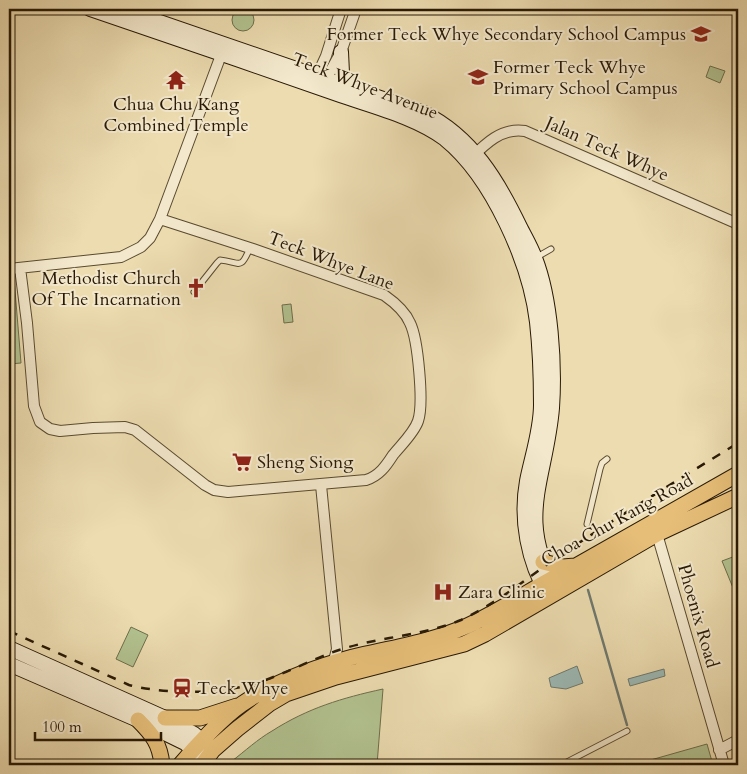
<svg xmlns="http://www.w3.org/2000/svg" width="747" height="774" font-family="Cardo,serif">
	<rect width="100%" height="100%" fill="#ecdcb0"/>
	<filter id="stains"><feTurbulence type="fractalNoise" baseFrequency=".004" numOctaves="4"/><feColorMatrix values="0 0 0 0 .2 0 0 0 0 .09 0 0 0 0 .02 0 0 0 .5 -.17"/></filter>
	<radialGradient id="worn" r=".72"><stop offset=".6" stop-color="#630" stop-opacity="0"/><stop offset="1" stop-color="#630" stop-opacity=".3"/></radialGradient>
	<path fill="#b2c290" stroke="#6d6e4b" d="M232 20a11 11 0 1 1 22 0a11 11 0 1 1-22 0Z
		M 710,66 L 725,71 L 720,83 L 706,77 Z
		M 9,266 L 13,266 L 21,363 L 9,364 Z
		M 291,304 L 293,322 L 284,323 L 282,305 Z
		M 738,555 L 738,600 L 722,561 Z
		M 131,627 L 148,635 L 133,667 L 116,659 Z
		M 383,689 L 377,765 L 229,765 L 232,761 C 245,751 258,739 272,731 C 308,708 342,698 383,689 Z
		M 707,744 L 713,765 L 641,765 L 640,763 Z"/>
	<path fill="#9cb9b5" stroke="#6e796f" d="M 577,666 L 583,683 L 566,689 L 551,687 L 549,678 Z
		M 664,669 L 665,676 L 630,686 L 628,679 Z"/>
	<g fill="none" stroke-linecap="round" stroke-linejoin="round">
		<path stroke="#6e796f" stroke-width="2.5" d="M 588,590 L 627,725"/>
		<defs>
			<path id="service" d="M 537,257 L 551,249
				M 194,292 L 217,263 L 220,260 C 241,262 240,271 250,248
				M 587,524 L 600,469 L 602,463 L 607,459
				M 561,765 L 627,731"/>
			<path id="minor" d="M 314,82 L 326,56 L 341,9
				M 323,85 L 341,52 L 356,9
				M 470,159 C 485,144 502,127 525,131 L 738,224
				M 20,268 L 27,323 L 34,406 L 40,422 L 50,429 L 60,431 L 93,428 L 125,427 L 135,430 L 205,485 L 214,490 L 228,492 L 366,480 C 379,476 386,466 393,455 C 401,445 414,433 418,421 C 424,404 418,339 410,323 C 405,311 394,302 384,295 L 253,249 L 160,219
				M 9,269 L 121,257 L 141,247 L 150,238 L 160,219 L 224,47
				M 321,485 L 337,649 L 333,664
				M 657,534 L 724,765
				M 719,750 L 738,740"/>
			<path id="secondary" d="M 90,9 C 172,37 255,65 337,94 C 371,106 416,117 445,139 C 492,177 530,263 537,322 C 540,349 541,378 541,405 C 541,430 532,456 527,481 C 520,519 528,562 548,595
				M 122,9 L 424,113 C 472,137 498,181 520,227 C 525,237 531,247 535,258 C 551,299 555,364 552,408 C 546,480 515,519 557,589
				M 341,52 L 342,73 L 352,89
				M 9,648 L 165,718 L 194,734 L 210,747
				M 9,664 L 138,720 L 185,743 L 201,757"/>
			<path id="primary" d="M 543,562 L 563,567 L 575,566
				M 165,718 L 200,718 L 237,706
				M 138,720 C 153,735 160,744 162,765
				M 180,765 C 195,747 223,717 242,704 C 274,682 316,667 353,657 C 391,648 431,642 467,626 C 504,609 539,584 576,566 L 738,474
				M 202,765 L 213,750 L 237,729 L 269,704 L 286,694 L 336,677 L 464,644 L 485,634 L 657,534 L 738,496"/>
		</defs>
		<use href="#service" stroke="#594a30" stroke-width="7"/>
		<use href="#minor" stroke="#594a30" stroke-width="12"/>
		<use href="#secondary" stroke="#281906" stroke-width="16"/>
		<use href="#primary" stroke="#281906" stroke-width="17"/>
		<use href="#service" stroke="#f3e8cc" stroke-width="5"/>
		<use href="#minor" stroke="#f3e8cc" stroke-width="10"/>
		<use href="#secondary" stroke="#f3e8cc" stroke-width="14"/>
		<use href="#primary" stroke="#e6be78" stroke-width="15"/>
		<path stroke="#281906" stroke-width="2.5" stroke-dasharray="9 9" stroke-linecap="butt" d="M 9,631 L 129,685 C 158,693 211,694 241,687 C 274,680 305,662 336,651 C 376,637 423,636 461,620 C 500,602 533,573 568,550 C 624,513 681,478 738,443"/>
	</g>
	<defs>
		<symbol id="school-bare" viewBox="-9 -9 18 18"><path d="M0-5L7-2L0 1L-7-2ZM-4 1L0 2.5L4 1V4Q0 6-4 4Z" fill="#8f2418" stroke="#f3e8cc" stroke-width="2.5" paint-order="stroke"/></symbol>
		<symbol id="temple-bare" viewBox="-9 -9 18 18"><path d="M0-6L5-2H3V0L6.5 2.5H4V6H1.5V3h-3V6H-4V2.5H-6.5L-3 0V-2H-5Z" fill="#8f2418" stroke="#f3e8cc" stroke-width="2.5" paint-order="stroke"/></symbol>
		<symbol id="church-bare" viewBox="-9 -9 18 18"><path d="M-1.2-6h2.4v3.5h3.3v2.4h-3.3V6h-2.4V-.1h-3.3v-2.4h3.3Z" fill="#8f2418" stroke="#f3e8cc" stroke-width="2.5" paint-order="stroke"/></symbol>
		<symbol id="supermarket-bare" viewBox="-9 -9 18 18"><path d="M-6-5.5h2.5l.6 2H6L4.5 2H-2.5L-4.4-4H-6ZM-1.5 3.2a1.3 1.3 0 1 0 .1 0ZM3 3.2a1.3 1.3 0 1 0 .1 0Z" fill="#8f2418" stroke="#f3e8cc" stroke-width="2.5" paint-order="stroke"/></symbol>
		<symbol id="hospital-bare" viewBox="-9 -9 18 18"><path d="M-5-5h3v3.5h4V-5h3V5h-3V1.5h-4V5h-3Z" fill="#8f2418" stroke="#f3e8cc" stroke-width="2.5" paint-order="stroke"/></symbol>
		<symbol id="station-bare" viewBox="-9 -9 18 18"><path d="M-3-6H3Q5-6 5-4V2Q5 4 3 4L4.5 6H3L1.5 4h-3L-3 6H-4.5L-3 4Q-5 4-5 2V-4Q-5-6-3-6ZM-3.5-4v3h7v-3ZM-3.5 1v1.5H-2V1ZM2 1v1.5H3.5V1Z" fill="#8f2418" stroke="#f3e8cc" stroke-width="2.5" paint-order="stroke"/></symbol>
	</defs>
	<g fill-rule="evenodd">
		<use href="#school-bare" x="687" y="20" width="28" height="28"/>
		<use href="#school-bare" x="464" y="63" width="28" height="28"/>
		<use href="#temple-bare" x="162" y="66" width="28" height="28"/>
		<use href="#church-bare" x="182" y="274" width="28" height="28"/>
		<use href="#supermarket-bare" x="228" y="448" width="28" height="28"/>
		<use href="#hospital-bare" x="429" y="578" width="28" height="28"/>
		<use href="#station-bare" x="168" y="674" width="28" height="28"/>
	</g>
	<g text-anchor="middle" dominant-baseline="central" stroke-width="4" stroke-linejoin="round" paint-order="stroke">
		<g font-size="18" fill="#281906" stroke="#f3e8cc" text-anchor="start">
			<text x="686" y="34" text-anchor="end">Former Teck Whye Secondary School Campus</text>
			<text x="493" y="67">Former Teck Whye<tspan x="493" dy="21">Primary School Campus</tspan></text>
			<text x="176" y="104" text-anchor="middle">Chua Chu Kang<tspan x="176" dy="21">Combined Temple</tspan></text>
			<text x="181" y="278" text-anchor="end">Methodist Church<tspan x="181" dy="21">Of The Incarnation</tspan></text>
			<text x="257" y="462">Sheng Siong</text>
			<text x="458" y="592">Zara Clinic</text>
			<text x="197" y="688">Teck Whye</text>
		</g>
		<g font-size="18" fill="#281906" stroke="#f3e8cc">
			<text transform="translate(365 86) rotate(21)">Teck Whye Avenue</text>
			<text transform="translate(607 149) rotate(24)">Jalan Teck Whye</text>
			<text transform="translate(331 261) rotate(21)">Teck Whye Lane</text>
			<text transform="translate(617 520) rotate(-29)">Choa Chu Kang Road</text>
			<text transform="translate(698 616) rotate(74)">Phoenix Road</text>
		</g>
	</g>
	<rect width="747" height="774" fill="none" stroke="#ecdcb0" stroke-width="30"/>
	<rect x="10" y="10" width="727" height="754" fill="none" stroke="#281906" stroke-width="2.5"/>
	<rect x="15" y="15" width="717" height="744" fill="none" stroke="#281906"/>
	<path d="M35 732v8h126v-8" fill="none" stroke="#281906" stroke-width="2.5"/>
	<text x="42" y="732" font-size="15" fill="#281906" stroke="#f3e8cc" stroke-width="4" paint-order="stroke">100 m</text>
	<rect width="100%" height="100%" filter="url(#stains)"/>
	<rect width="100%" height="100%" fill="url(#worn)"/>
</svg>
